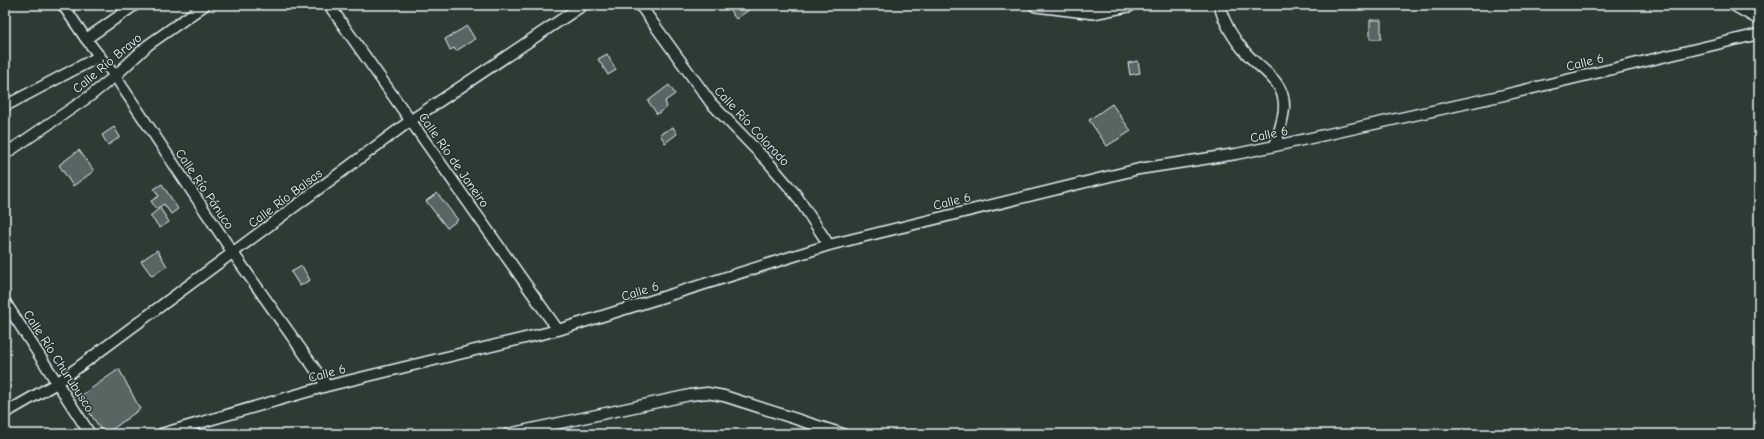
<svg xmlns="http://www.w3.org/2000/svg" width="1764" height="439" font-family="'Comic Neue',sans-serif">
	<rect width="100%" height="100%" fill="#2e3b35"/>
	<filter id="ink" filterUnits="userSpaceOnUse"><feTurbulence type="fractalNoise" baseFrequency=".025" numOctaves="2"/><feDisplacementMap in="SourceGraphic" scale="8" xChannelSelector="R" yChannelSelector="G"/><feConvolveMatrix kernelMatrix="1 2 1 2 8 2 1 2 1" color-interpolation-filters="sRGB"/></filter>
	<g filter="url(#ink)">
		<path fill="#596563" stroke="#e8f1f8" d="M 726,5 L 756,5 L 736,19 Z
			M 1370,20 L 1381,20 L 1381,39 L 1370,39 Z
			M 467,26 L 475,39 L 456,51 L 454,48 L 450,50 L 445,39 Z
			M 607,54 L 616,70 L 608,75 L 598,59 Z
			M 1138,61 L 1140,73 L 1130,75 L 1128,63 Z
			M 669,85 L 675,94 L 665,101 L 667,107 L 657,114 L 648,101 Z
			M 1112,104 L 1131,131 L 1107,146 L 1089,120 Z
			M 114,127 L 120,137 L 108,145 L 102,135 Z
			M 673,127 L 677,134 L 665,143 L 660,134 Z
			M 79,150 L 94,171 L 73,186 L 59,165 Z
			M 162,184 L 178,209 L 171,214 L 164,204 L 156,209 L 151,201 L 159,196 L 154,189 Z
			M 437,193 L 458,220 L 447,228 L 426,201 Z
			M 160,208 L 169,222 L 160,228 L 150,216 Z
			M 157,250 L 167,266 L 152,276 L 141,261 Z
			M 302,266 L 310,280 L 300,286 L 291,272 Z
			M 119,369 L 140,409 L 106,434 L 104,434 L 79,397 Z"/>
		<g fill="none" stroke-linecap="round" stroke-linejoin="round">
			<defs>
				<path id="minor" d="M 63,5 L 86,39 L 115,76 L 233,253 L 327,386
					M 329,5 L 558,330
					M 640,5 L 711,103 L 769,163 L 796,195 L 829,245
					M 1219,5 C 1224,22 1234,40 1246,53 C 1261,70 1285,81 1284,107 C 1284,119 1278,134 1275,146
					M 86,39 L 135,5
					M 5,106 L 100,56
					M 5,154 L 90,96 L 115,76 L 148,45 L 205,5
					M 5,302 L 90,434
					M 5,413 L 57,383 L 410,121 L 583,5
					M 161,434 L 327,386 L 558,330 L 829,245 L 1139,169 L 1236,154 L 1275,146 L 1504,95 L 1759,34
					M 508,434 L 690,395 L 707,393 L 724,396 L 843,434"/>
				<path id="tertiary" d="M 1036,5 L 1094,12 L 1129,5
					M 1736,5 L 1759,18"/>
			</defs>
			<use href="#minor" stroke="#e8f1f8" stroke-width="13"/>
			<use href="#tertiary" stroke="#e8f1f8" stroke-width="16"/>
			<use href="#minor" stroke="#26332d" stroke-width="10"/>
			<use href="#tertiary" stroke="#26332d" stroke-width="13"/>
		</g>
	</g>
	<g text-anchor="middle" dominant-baseline="central" stroke-width="3" stroke-linejoin="round" paint-order="stroke">
		<g font-size="13" fill="#e8f1f8" stroke="#26332d">
			<text transform="translate(1585 62) rotate(-14)">Calle 6</text>
			<text transform="translate(107 63) rotate(-40)">Calle Río Bravo</text>
			<text transform="translate(752 126) rotate(47)">Calle Río Colorado</text>
			<text transform="translate(1269 134) rotate(-12)">Calle 6</text>
			<text transform="translate(454 160) rotate(55)">Calle Río de Janeiro</text>
			<text transform="translate(205 189) rotate(56)">Calle Río Pánuco</text>
			<text transform="translate(285 198) rotate(-37)">Calle Río Balsas</text>
			<text transform="translate(952 201) rotate(-14)">Calle 6</text>
			<text transform="translate(640 291) rotate(-17)">Calle 6</text>
			<text transform="translate(59 361) rotate(57)">Calle Río Churubusco</text>
			<text transform="translate(327 373) rotate(-15)">Calle 6</text>
		</g>
	</g>
	<rect width="1764" height="439" fill="none" stroke="#26332d" stroke-width="20"/>
	<rect x="10" y="10" width="1744" height="419" fill="none" stroke="#e8f1f8" stroke-width="1.5" filter="url(#ink)"/>
</svg>
